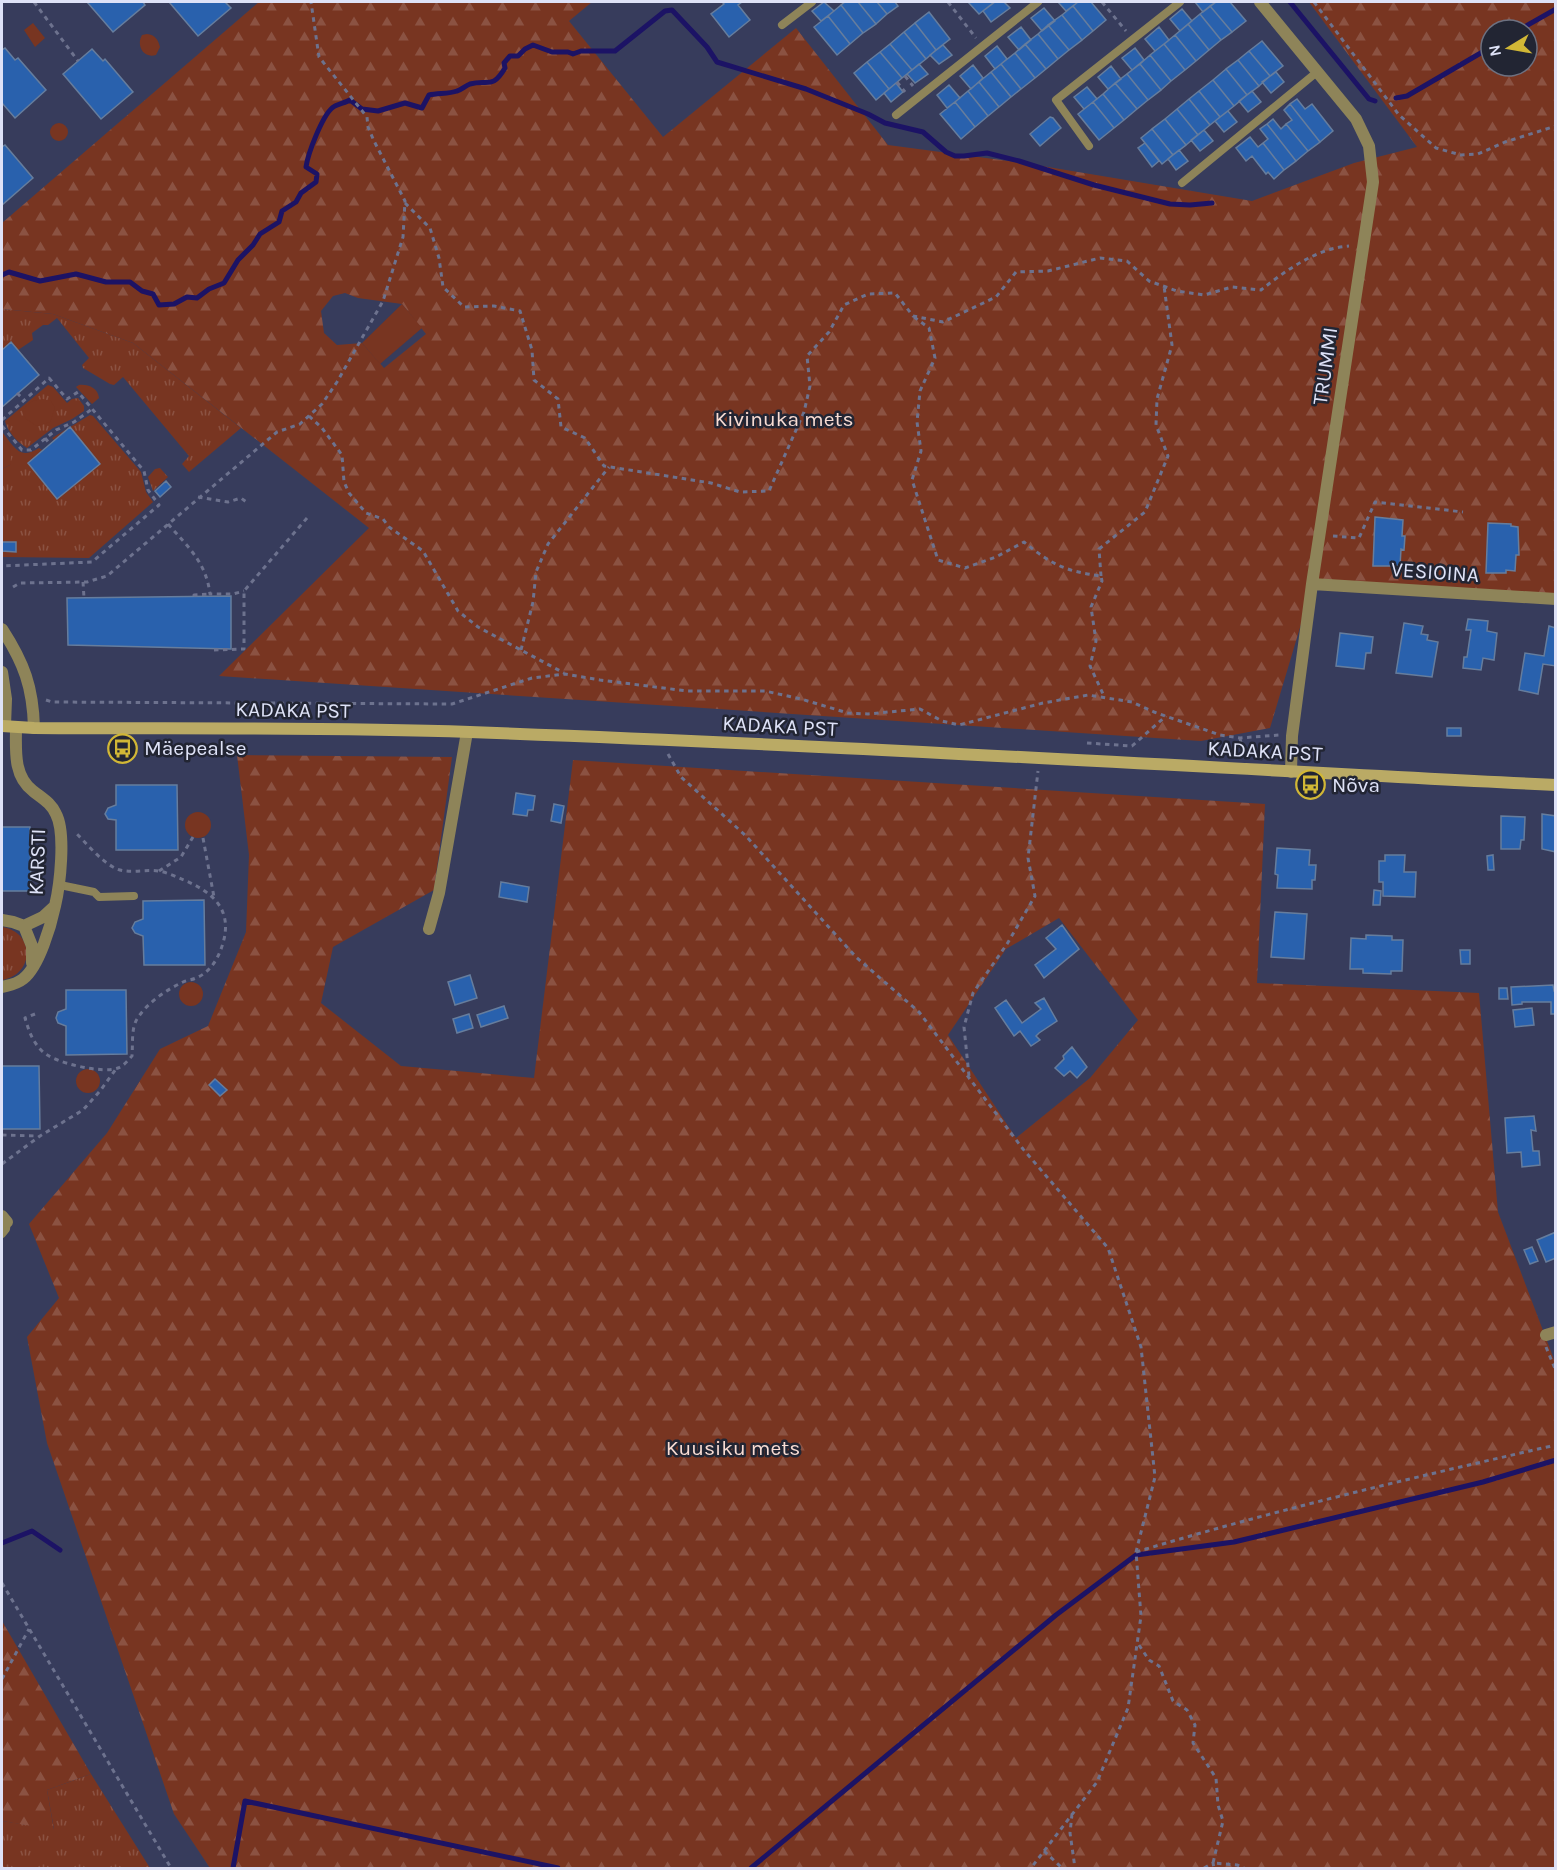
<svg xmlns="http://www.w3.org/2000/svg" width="1557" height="1870" font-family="Karla,sans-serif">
	<defs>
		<pattern id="grass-tufts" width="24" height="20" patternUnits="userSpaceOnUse" patternTransform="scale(1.5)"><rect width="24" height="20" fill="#783521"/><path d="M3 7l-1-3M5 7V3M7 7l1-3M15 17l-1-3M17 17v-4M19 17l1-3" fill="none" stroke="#8b5242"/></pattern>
		<pattern id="forest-firs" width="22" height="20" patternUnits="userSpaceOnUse" patternTransform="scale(1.5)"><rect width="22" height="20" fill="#783521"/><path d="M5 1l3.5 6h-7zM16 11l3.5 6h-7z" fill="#8b5242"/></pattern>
	</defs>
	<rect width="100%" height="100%" fill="#373c5c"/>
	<path fill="url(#grass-tufts)" d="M 2,309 L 53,314 L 133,343 L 241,428 L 189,472 L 182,464 L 189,456 L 123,377 L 114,385 L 110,384 L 83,368 L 82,365 L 89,358 L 57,318 L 48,325 L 43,325 L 32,333 L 33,340 L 18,350 L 11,342 L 2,350 Z
		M 48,385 L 53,387 L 67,403 L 72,399 L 78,398 L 84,406 L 84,411 L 72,419 L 53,428 L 27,448 C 18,443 7,431 5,421 Z
		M 79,385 C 88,384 98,388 99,398 L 92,404 L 76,387 Z
		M 90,415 L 93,416 L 141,472 L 146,492 L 153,502 L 89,558 L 2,557 L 2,552 L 16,551 L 16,543 L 2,542 L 2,469 L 10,465 L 4,440 L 2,439 L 2,432 C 14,446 19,461 39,448 L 42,450 L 29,463 L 57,499 L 100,464 L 70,427 L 54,440 L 52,438 Z
		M 160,468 L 168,477 L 153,491 L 148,477 L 155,469 Z
		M 2,927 C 35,932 35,974 2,980 Z
		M 91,1774 L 150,1868 L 2,1868 L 2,1821 L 54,1829 L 47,1790 Z"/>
	<path fill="url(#forest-firs)" fill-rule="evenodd" d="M 259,2 L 592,2 L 569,21 L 663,137 L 796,28 L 888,145 L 1024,163 L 1252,201 L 1354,163 L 1417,147 L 1309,2 L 1555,2 L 1555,599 L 1313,584 L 1270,728 L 1201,741 L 219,676 L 369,528 L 133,343 L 53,314 L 2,309 L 2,223 ZM 1491,30 L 1527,30 L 1527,66 L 1491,66 ZM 345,293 L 358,298 L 402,304 L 426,334 L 384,368 L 362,343 L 337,345 L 324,333 L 321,311 L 333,296 Z
		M 237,755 L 452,757 L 434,890 L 333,947 L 321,1003 L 401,1066 L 534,1078 L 573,760 L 1265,804 L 1257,983 L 1479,993 L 1498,1212 L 1555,1362 L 1555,1868 L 210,1868 L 174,1814 L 47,1443 L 27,1337 L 59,1298 L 29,1224 L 107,1133 L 160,1049 L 208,1026 L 246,932 L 249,855 ZM 1059,918 L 1138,1020 L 1090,1078 L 1016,1138 L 948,1035 L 1006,949 Z
		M 2,1621 L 91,1774 L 47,1790 L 54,1830 L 2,1821 Z"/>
	<path fill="#783521" d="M 33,23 L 45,38 L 35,47 L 24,30 Z
		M 147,34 C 155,35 158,39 160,47 L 156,55 C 143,59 136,45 142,35 Z
		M50 132a9 9 0 1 1 18 0a9 9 0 1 1-18 0Z
		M 402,304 L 422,328 L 380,364 L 362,343 Z
		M 43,399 L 51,401 L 55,408 L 50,422 L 37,426 L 26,419 L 23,413 C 26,403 32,400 43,399 Z
		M 2,439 C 12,445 12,455 10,465 L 2,469 Z
		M185 825a13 13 0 1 1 26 0a13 13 0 1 1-26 0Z
		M179 994a12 12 0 1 1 24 0a12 12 0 1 1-24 0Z
		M76 1081a12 12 0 1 1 24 0a12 12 0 1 1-24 0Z"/>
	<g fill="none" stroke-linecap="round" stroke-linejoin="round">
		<path stroke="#1c1365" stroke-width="5" d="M 1290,2 L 1369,99 L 1375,101
			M 1519,30 L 1556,9
			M 1396,98 L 1407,96 L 1491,47
			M 2,275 L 9,272 L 40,281 L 76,274 L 106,282 L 130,282 L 142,291 L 153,294 L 159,305 L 174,304 L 187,297 L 197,298 L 209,289 L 224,283 L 238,260 L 253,245 L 260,234 L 279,222 L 282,211 L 296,202 L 301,193 L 316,182 L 317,174 L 306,167 C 308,153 322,117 332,108 C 336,104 345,103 350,100 L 362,109 L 378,111 L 405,103 L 422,108 L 429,95 C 438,93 449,94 457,91 C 461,90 465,86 470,84 C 488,79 492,90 505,68 L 504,63 L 510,56 L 518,56 L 525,49 L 533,45 L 552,52 L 568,52 L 573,54 L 581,51 L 615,51 L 665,11 L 672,10 L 707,47 L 717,62 L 806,89 L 868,114 L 885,123 L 923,132 L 946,152 L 955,156 L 964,156 L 987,153 L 1019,161 L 1094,185 L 1170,204 L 1190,205 L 1212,203
			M 2,1543 L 32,1531 L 60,1550
			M 233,1868 L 245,1801 L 558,1868
			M 751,1868 L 1056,1615 L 1136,1555 L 1234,1542 L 1483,1482 L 1556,1460"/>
	</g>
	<path fill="#2961ad" stroke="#667d9d" stroke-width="1.5" d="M 87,2 L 143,2 L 145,5 L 113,32 Z
		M 169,2 L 225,2 L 231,8 L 198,36 Z
		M 722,2 L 742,2 L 738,5 L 750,20 L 729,37 L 711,14 L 724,4 Z
		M 824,2 L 834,11 L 821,21 L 812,11 Z
		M 845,2 L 858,2 L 876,24 L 863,33 L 841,5 Z
		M 858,2 L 877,2 L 887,14 L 876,24 Z
		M 877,2 L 895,2 L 898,6 L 887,14 Z
		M 968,2 L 991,2 L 993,3 L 979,14 Z
		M 995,2 L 1004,2 L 1010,8 L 991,22 L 983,11 Z
		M 1058,2 L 1078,2 L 1066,11 Z
		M 1078,2 L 1091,2 L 1106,20 L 1093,31 L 1073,6 Z
		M 1195,2 L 1216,2 L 1203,12 Z
		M 1216,2 L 1230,2 L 1246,21 L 1232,32 L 1210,6 Z
		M 841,5 L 863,33 L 850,44 L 828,16 Z
		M 1073,6 L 1093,31 L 1082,40 L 1062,15 Z
		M 1210,6 L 1232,32 L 1221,40 L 1200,14 Z
		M 1044,8 L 1055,21 L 1042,31 L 1031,18 Z
		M 1182,9 L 1192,21 L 1180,31 L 1170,19 Z
		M 929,12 L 950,39 L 936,50 L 915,23 Z
		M 1200,14 L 1221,40 L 1209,50 L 1188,24 Z
		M 1062,15 L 1082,40 L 1069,50 L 1048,25 Z
		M 828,16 L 850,44 L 837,55 L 814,27 Z
		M 915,23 L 936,50 L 926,59 L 904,32 Z
		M 1188,24 L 1209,50 L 1196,61 L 1175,35 Z
		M 1048,25 L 1069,50 L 1058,59 L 1038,34 Z
		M 1021,27 L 1031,40 L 1019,50 L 1008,37 Z
		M 1159,27 L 1169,40 L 1155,51 L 1145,39 Z
		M 904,32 L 926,59 L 912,70 L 890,44 Z
		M 1038,34 L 1058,59 L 1046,69 L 1025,44 Z
		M 1175,35 L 1196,61 L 1185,70 L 1164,44 Z
		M 1262,41 L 1283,66 L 1270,76 L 1249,51 Z
		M 890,44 L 912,70 L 902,78 L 880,52 Z
		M 1025,44 L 1046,69 L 1035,78 L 1015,53 Z
		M 1164,44 L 1185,70 L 1171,81 L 1150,55 Z
		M 943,45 L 952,55 L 939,64 L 930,55 Z
		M 997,46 L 1007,59 L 995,69 L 985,56 Z
		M 5,48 L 15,60 L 18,58 L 46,90 L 15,118 L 2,103 L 2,50 Z
		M 1135,48 L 1144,60 L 1132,70 L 1122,58 Z
		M 92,49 L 103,61 L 105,59 L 133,92 L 101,119 L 63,74 Z
		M 1249,51 L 1270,76 L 1259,86 L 1238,60 Z
		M 880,52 L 902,78 L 889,89 L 867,62 Z
		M 1015,53 L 1035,78 L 1021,89 L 1001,64 Z
		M 1150,55 L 1171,81 L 1161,90 L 1140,64 Z
		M 1238,60 L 1259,86 L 1247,95 L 1226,69 Z
		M 867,62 L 889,89 L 876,100 L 854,73 Z
		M 919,64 L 928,74 L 915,83 L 907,74 Z
		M 1001,64 L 1021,89 L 1011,97 L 991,72 Z
		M 1140,64 L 1161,90 L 1148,100 L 1127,74 Z
		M 973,65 L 983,78 L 971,89 L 960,76 Z
		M 1111,66 L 1121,79 L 1108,89 L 1098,77 Z
		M 1226,69 L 1247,95 L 1234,106 L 1213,80 Z
		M 991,72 L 1011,97 L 999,107 L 979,82 Z
		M 1276,72 L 1284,82 L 1271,93 L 1262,82 Z
		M 1127,74 L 1148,100 L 1137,109 L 1115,83 Z
		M 1213,80 L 1234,106 L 1220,117 L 1199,91 Z
		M 979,82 L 999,107 L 988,116 L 968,91 Z
		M 896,83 L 903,92 L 891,102 L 884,93 Z
		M 1115,83 L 1137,109 L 1124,120 L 1103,94 Z
		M 949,85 L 960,98 L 947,108 L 937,95 Z
		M 1087,87 L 1097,99 L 1084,109 L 1074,97 Z
		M 968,91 L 988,116 L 975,127 L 955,102 Z
		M 1199,91 L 1220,117 L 1210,125 L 1189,99 Z
		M 1252,91 L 1261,102 L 1248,112 L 1239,101 Z
		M 1103,94 L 1124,120 L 1114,128 L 1093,102 Z
		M 1189,99 L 1210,125 L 1198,135 L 1177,109 Z
		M 1297,99 L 1305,109 L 1312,104 L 1333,131 L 1320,142 L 1290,104 Z
		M 955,102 L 975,127 L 961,139 L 940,114 Z
		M 1093,102 L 1114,128 L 1099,140 L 1078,114 Z
		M 1290,104 L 1320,142 L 1308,151 L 1286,124 L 1292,120 L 1284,110 Z
		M 1177,109 L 1198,135 L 1186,145 L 1165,119 Z
		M 1228,111 L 1237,122 L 1224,132 L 1215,121 Z
		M 1050,117 L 1053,118 L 1061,128 L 1040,146 L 1030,134 Z
		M 1165,119 L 1186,145 L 1173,155 L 1152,129 Z
		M 1273,119 L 1281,129 L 1286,124 L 1308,151 L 1296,161 L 1267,124 Z
		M 1267,124 L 1296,161 L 1284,170 L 1263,143 L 1268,139 L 1260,129 Z
		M 1152,129 L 1173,155 L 1162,164 L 1141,138 Z
		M 1204,130 L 1213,141 L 1200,151 L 1191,140 Z
		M 1250,137 L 1258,147 L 1263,143 L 1284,170 L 1274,179 L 1268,172 L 1266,174 L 1252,156 L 1246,161 L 1236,148 Z
		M 1145,143 L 1159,161 L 1152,167 L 1138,148 Z
		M 5,145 L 33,178 L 2,205 L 2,147 Z
		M 1179,150 L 1188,161 L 1176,170 L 1168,159 Z
		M 11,342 L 39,375 L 2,407 L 2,350 Z
		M 70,427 L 100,464 L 57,499 L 28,463 Z
		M 166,481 L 171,487 L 160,497 L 155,491 Z
		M 1375,517 L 1403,520 L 1402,536 L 1405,536 L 1404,550 L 1401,549 L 1400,566 L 1373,566 Z
		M 1488,523 L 1511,524 L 1511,526 L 1518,527 L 1519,555 L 1516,555 L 1515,571 L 1506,570 L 1506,573 L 1486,573 Z
		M 2,542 L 16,542 L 16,552 L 2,551 Z
		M 231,596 L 231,649 L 68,645 L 67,598 Z
		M 1468,619 L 1488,621 L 1487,631 L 1497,633 L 1494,660 L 1483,658 L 1481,670 L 1463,668 L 1464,657 L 1467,657 L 1471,630 L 1466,630 Z
		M 1404,623 L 1423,626 L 1421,634 L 1428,635 L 1427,640 L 1438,642 L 1432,677 L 1396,673 Z
		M 1549,626 L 1556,628 L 1556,666 L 1543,664 L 1538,694 L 1519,690 L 1525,653 L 1544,656 Z
		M 1340,633 L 1373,637 L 1371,653 L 1366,653 L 1364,669 L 1336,666 Z
		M 1447,728 L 1461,728 L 1461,736 L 1447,736 Z
		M 116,785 L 177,785 L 178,850 L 116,850 L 116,820 L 108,819 L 105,814 L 108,808 L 116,805 Z
		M 516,793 L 535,796 L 533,810 L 528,810 L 527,816 L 513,814 Z
		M 554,804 L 564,806 L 561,823 L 551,821 Z
		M 1542,814 L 1556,816 L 1556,852 L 1542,849 Z
		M 1501,816 L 1525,817 L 1524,840 L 1521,840 L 1520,849 L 1501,849 Z
		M 2,827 L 30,827 L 31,891 L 2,891 Z
		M 1277,848 L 1310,850 L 1309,865 L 1316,865 L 1315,880 L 1312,880 L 1312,889 L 1277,888 L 1278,875 L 1275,874 Z
		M 1385,855 L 1405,855 L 1404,872 L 1416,872 L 1415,897 L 1383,896 L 1383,882 L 1379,882 L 1379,861 L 1385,861 Z
		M 1493,855 L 1494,870 L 1488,870 L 1487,856 Z
		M 501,882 L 529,887 L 527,902 L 499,897 Z
		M 1374,890 L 1381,891 L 1380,905 L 1373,905 Z
		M 204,900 L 205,965 L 144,965 L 143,936 L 135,933 L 132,928 L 135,922 L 143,919 L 143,901 Z
		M 1275,912 L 1307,914 L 1304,959 L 1271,957 Z
		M 1062,925 L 1079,949 L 1044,978 L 1035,965 L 1056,949 L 1046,938 Z
		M 1366,935 L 1392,936 L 1392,940 L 1403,940 L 1402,971 L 1391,971 L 1391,974 L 1363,973 L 1363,969 L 1350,969 L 1351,938 L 1366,939 Z
		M 1460,950 L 1470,950 L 1470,964 L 1461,964 Z
		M 470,975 L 477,998 L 455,1005 L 448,982 Z
		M 1553,985 L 1554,991 L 1556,991 L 1556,1014 L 1551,1014 L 1551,1002 L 1522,1002 L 1522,1004 L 1512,1005 L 1511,987 Z
		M 1499,988 L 1507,988 L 1508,999 L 1499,999 Z
		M 66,990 L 126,990 L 127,1054 L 66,1055 L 66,1026 L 58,1023 L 56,1018 L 58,1012 L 66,1009 Z
		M 1044,998 L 1057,1021 L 1039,1033 L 1036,1036 L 1040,1040 L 1031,1046 L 1020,1031 L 1014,1036 L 995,1008 L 1006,1000 L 1022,1023 L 1041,1009 L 1035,1003 Z
		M 504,1006 L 508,1018 L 481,1027 L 477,1015 Z
		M 1532,1008 L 1534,1025 L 1515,1027 L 1513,1010 Z
		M 469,1014 L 473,1028 L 457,1033 L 453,1019 Z
		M 1072,1047 L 1087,1067 L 1077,1078 L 1070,1071 L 1064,1076 L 1055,1068 L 1064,1059 L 1063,1056 Z
		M 2,1066 L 39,1066 L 40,1129 L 2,1129 Z
		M 215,1079 L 227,1090 L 220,1096 L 209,1085 Z
		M 1534,1116 L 1536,1131 L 1531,1130 L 1533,1151 L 1539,1151 L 1540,1165 L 1522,1167 L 1521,1152 L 1507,1153 L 1505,1118 Z
		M 1556,1232 L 1556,1258 L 1546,1262 L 1537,1240 Z
		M 1532,1247 L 1538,1261 L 1530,1264 L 1524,1250 Z"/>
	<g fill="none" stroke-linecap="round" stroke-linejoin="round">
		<path stroke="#6d728e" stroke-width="3" stroke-dasharray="4.5 4.5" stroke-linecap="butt" d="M 34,2 L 78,61
			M 948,2 L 976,38
			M 1102,2 L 1126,31
			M 1314,2 L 1399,115 L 1436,148 L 1461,155 L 1478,154 L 1505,142 L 1556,126
			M 905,76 L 913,86
			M 897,82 L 905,92
			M 405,203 L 430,228 L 439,258 L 443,287 L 464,307 L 494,306 L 520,311 L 532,350 L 534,380 L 558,399 L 561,427 L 585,438 L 604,466 L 711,483 L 740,492 L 769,491 L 804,412 L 810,386 L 807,356 L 829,332 L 844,305 L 868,294 L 895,293 L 913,316 L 943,322 L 996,297 L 1016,272 L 1048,271 L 1100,258 L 1127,261 L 1149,281 L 1177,291 L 1204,295 L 1232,287 L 1261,290 C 1285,271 1317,248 1349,246
			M 914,317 L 929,328 L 935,358 L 920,391 L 917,422 L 921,451 L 912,480 L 938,560 L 965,568 L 996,557 L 1024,542 C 1052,565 1065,571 1101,576 L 1102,581 L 1091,607 L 1096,641 L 1090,666 L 1104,696
			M 17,393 L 24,400
			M 309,416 L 322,428 L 342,455 L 344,482 L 349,493 L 366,513 L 383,519 L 389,527 L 423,551 L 458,611 L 478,627 L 564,673
			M 2,420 L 49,378 L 67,399 L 78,392 L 144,471 L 148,490 L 159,505 L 92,562 L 2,566
			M 2,426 L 22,450 L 31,450 L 56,430 L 74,422 L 92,409
			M 45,438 L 50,444
			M 198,497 L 228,502 L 241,498 L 249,504
			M 168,524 C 188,547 206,562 210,594 L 233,594 L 244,591
			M 1333,536 L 1359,538 L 1375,502 L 1463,512
			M 1101,576 L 1099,549 L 1145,512 L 1168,456 L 1156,425 L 1157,399 L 1172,345 L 1164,286
			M 83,582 L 84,598
			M 13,587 L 20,583 L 87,582 L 107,576 L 277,432 L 300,424 L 322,404 L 337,382 L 383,301 L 403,237 L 405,201 L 374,141 L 368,127 L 367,117 L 319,57 L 311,2
			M 194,596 L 194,595 L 210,594
			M 214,650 L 244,649 L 244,591 L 307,518
			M 521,650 L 533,602 L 536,572 L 548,544 L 609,467
			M 46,700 L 52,702 L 452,704 L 532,678 L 565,674 L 600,680 L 687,691 L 765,691 L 801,699 L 848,713 L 868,714 L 920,709 L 942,721 L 959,725 L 1043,703 L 1088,695 L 1132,702 L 1154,712 L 1220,735 L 1240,738 L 1279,735
			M 1240,738 L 1241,743 L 1249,754
			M 1087,743 L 1132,746 L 1166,716
			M 668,754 L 681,777 L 745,835 L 856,957 L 919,1012 L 1023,1149 L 1108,1248 L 1141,1347 L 1155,1477 L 1136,1552 L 1141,1616 L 1128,1708 L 1097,1782 L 1031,1868
			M 203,838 L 214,897
			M 159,871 L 181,857 L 193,837
			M 35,1014 L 25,1018 C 29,1031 32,1041 42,1051 C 54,1063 102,1074 118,1068 C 124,1066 128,1060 132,1056 C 133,1044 131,1029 137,1019 C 147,1003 166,990 183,982 C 187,980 192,980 196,978 C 211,972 219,957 223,943 C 233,909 212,892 184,880 C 176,877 167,872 158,871 C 144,869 126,875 113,867 C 99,859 87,844 76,833
			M 969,1076 L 964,1027 L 973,993 L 1007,944 L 1035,896 L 1028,858 L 1038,771
			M 2,1135 L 38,1136
			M 2,1164 L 40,1136 L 83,1110 L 100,1091 L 116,1069
			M 1546,1347 L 1556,1371
			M 1136,1552 C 1275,1510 1415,1477 1556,1445
			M 2,1583 L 171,1868
			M 1139,1645 L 1149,1660 L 1159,1666 L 1173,1701 L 1187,1710 L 1195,1725 L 1193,1743 L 1216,1778 L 1218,1805 L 1223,1821 L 1213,1863 L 1237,1865 L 1244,1868
			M 2,1679 L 29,1629
			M 1072,1814 L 1070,1833 L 1075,1868
			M 1044,1851 L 1062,1868
			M 1204,1868 L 1213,1863 L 1214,1868"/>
		<path stroke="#8e8459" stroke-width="8" d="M 782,25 L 812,2
			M 896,115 L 1038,2
			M 1089,146 L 1056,100 L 1180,2
			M 1182,183 L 1317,72
			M 60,885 L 94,892 L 99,897 L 134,896
			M 2,1234 L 6,1229 L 7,1222"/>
		<path stroke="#8e8459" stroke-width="12" d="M 1260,2 L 1356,119 L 1369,146 L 1373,182 L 1312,584 L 1292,736 L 1291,772
			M 1312,584 L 1556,599
			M 2,629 C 24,663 33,687 34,728
			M 2,672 L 6,699 L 5,726
			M 16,727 C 16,750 13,776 33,791 C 43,799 51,803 56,814 C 66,833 60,885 55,906
			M 2,920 L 13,922 L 24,926 L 32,946 L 32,963
			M 429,929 L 439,893 L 467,732
			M 2,987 C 10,985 17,984 23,979 C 39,967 51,925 55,906 L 43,917 L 24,926
			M 2,1216 L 7,1222
			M 1546,1335 L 1556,1332"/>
		<path stroke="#baaa65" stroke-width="12" d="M 2,726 L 34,728 C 180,729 325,727 470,732 C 832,745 1194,767 1556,785"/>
	</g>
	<defs>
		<symbol id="bus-ring" viewBox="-11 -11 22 22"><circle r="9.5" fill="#222533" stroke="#d1b736" stroke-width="1.5"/><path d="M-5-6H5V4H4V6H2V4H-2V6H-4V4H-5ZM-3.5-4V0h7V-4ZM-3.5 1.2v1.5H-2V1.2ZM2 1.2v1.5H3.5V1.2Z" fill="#d1b736"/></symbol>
	</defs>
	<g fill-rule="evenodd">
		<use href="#bus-ring" x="106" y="732" width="33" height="33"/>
		<use href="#bus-ring" x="1294" y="768" width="33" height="33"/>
	</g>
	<g text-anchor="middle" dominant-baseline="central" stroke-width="5" stroke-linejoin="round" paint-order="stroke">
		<g font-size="21" fill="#dee2f7" stroke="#222533">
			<text transform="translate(1325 366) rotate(-82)">TRUMMI</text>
			<text transform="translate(1435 572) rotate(4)">VESIOINA</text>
			<text transform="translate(293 710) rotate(1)">KADAKA PST</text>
			<text transform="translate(780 726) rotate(3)">KADAKA PST</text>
			<text transform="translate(1265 751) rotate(3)">KADAKA PST</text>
			<text transform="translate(37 862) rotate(-88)">KARSTI</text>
		</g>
		<g font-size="21" fill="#f8dcd3" stroke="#222533">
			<text x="784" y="419">Kivinuka mets</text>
			<text x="733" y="1448">Kuusiku mets</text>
		</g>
		<g font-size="21" fill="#dee2f7" stroke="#222533" text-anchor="start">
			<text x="144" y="748">Mäepealse</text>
			<text x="1332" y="785">Nõva</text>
		</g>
	</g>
	<rect width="1557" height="1870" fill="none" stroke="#dee2f7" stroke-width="6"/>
	<g transform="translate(1509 48) rotate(259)"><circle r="28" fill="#222533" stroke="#6d7181" stroke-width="1.5"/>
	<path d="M0-4.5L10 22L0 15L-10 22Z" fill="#d1b736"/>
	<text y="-9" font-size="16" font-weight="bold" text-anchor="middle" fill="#dee2f7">N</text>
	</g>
</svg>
